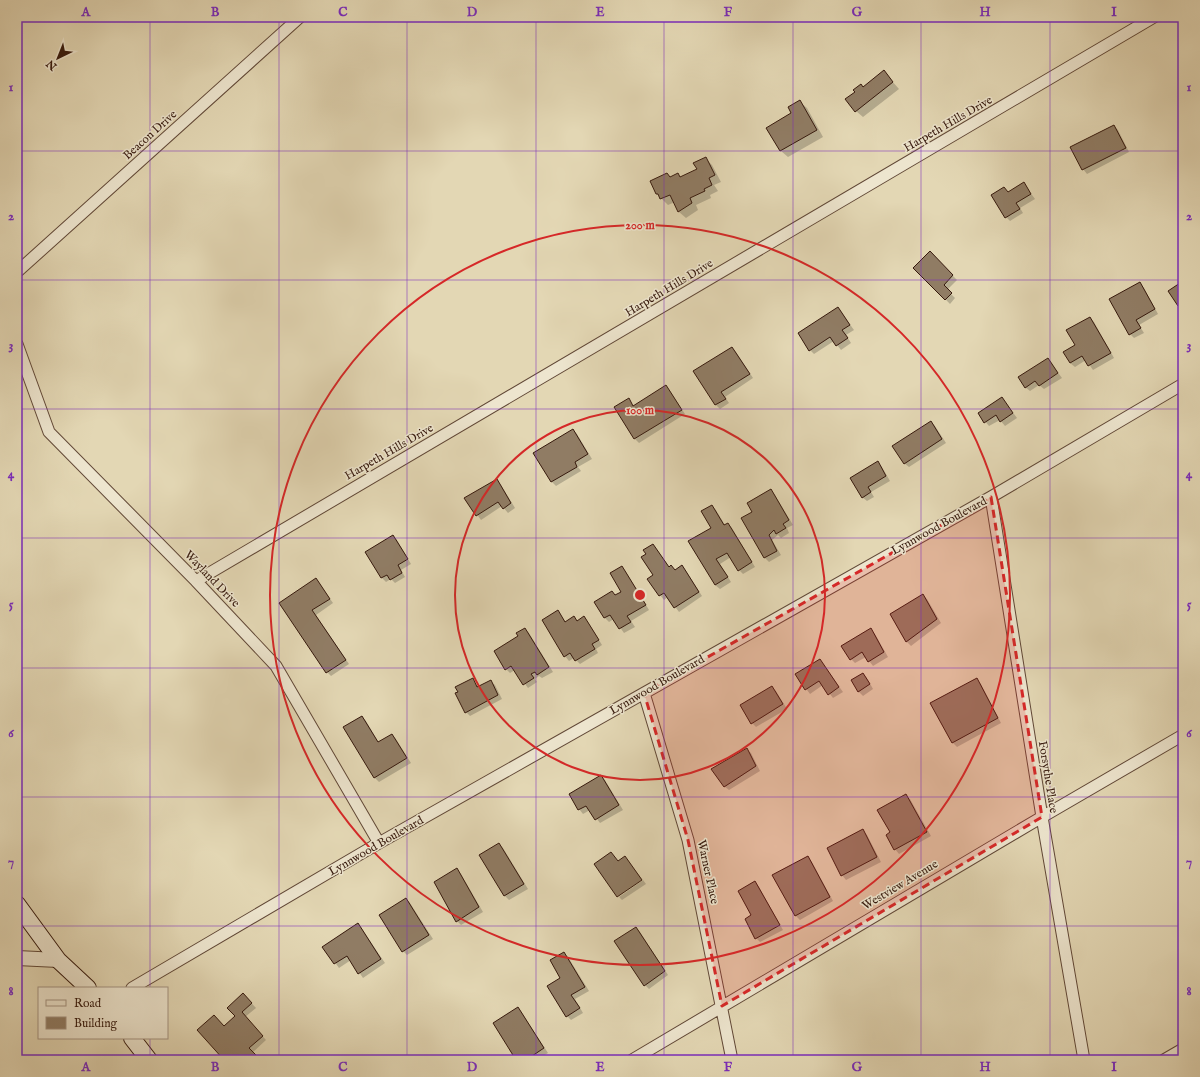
<svg xmlns="http://www.w3.org/2000/svg" width="1200" height="1077" font-family="'IM FELL English',serif">
	<rect width="100%" height="100%" fill="#e3d7b4"/>
	<filter id="stains"><feTurbulence type="fractalNoise" baseFrequency=".005" numOctaves="4"/><feColorMatrix values="0 0 0 0 .2 0 0 0 0 .09 0 0 0 0 .02 0 0 0 .5 -.17"/></filter>
	<radialGradient id="worn" r=".72"><stop offset=".6" stop-color="#630" stop-opacity="0"/><stop offset="1" stop-color="#630" stop-opacity=".3"/></radialGradient>
	<path fill="#0003" d="M 884,72 L 899,89 L 863,117 L 856,111 L 856,92 L 861,85 L 864,88 Z
		M 800,102 L 807,108 L 823,137 L 788,157 L 781,151 L 768,128 L 793,114 Z
		M 1114,126 L 1118,130 L 1129,152 L 1087,174 L 1083,169 Z
		M 705,158 L 712,165 L 721,182 L 714,185 L 718,191 L 710,195 L 711,198 L 696,205 L 698,210 L 686,218 L 679,212 L 675,202 L 668,205 L 657,194 L 667,174 L 671,178 L 681,178 L 698,169 Z
		M 1024,184 L 1035,199 L 1020,208 L 1023,213 L 1010,221 L 1006,217 L 1009,193 Z
		M 930,253 L 957,280 L 947,290 L 955,298 L 950,304 L 915,268 Z
		M 1183,282 L 1183,309 L 1179,305 Z
		M 1140,284 L 1144,288 L 1158,314 L 1139,325 L 1144,333 L 1134,338 L 1130,334 Z
		M 838,308 L 854,330 L 846,335 L 851,343 L 841,350 L 834,341 L 814,354 L 810,350 Z
		M 1090,318 L 1094,322 L 1114,358 L 1093,370 L 1086,360 L 1075,367 L 1070,363 L 1076,346 Z
		M 732,348 L 736,352 L 753,378 L 725,397 L 729,403 L 720,409 L 716,405 L 695,371 Z
		M 1048,359 L 1062,378 L 1044,389 L 1039,385 L 1030,391 L 1025,387 Z
		M 666,387 L 670,391 L 685,414 L 639,443 L 635,439 L 616,408 L 629,400 L 634,406 Z
		M 1002,398 L 1017,418 L 1005,426 L 1000,420 L 989,426 L 979,414 Z
		M 931,422 L 935,426 L 946,443 L 909,467 L 904,463 Z
		M 573,430 L 577,434 L 592,459 L 578,467 L 581,471 L 556,486 L 552,482 L 534,453 Z
		M 878,463 L 882,467 L 890,481 L 871,492 L 874,497 L 867,501 L 862,497 Z
		M 497,481 L 501,485 L 515,508 L 508,513 L 502,506 L 481,520 L 466,499 Z
		M 771,490 L 775,495 L 793,525 L 787,528 L 789,533 L 781,538 L 778,535 L 772,540 L 781,555 L 769,562 L 765,558 L 743,518 L 753,513 Z
		M 712,506 L 716,510 L 725,525 L 728,524 L 732,528 L 755,567 L 743,574 L 739,570 L 731,557 L 720,564 L 731,582 L 720,589 L 715,585 Z
		M 393,536 L 397,540 L 411,564 L 401,570 L 405,577 L 395,583 L 391,579 L 386,582 L 382,578 L 366,553 Z
		M 653,545 L 669,568 L 675,571 L 686,571 L 702,596 L 679,612 L 668,597 L 664,600 L 660,595 L 655,575 L 647,554 Z
		M 622,567 L 626,572 L 649,610 L 631,621 L 635,627 L 624,633 L 614,619 L 609,622 L 605,618 L 595,602 L 616,596 L 622,592 Z
		M 316,579 L 333,603 L 316,615 L 349,664 L 331,676 L 327,672 L 280,603 Z
		M 923,595 L 927,599 L 941,623 L 911,646 L 907,642 L 891,614 Z
		M 558,612 L 566,622 L 574,618 L 578,621 L 584,617 L 588,622 L 602,645 L 596,649 L 598,653 L 580,664 L 574,658 L 569,661 L 565,656 L 543,620 Z
		M 525,629 L 529,633 L 553,672 L 542,678 L 539,676 L 535,679 L 537,682 L 528,688 L 515,670 L 510,673 L 506,669 L 519,636 Z
		M 870,630 L 875,634 L 888,657 L 873,666 L 866,657 L 855,663 L 851,659 Z
		M 820,660 L 843,692 L 833,698 L 823,685 L 810,694 L 796,675 Z
		M 863,674 L 867,678 L 873,689 L 863,696 L 859,692 L 852,680 Z
		M 472,679 L 479,687 L 490,681 L 495,685 L 502,699 L 470,716 L 466,712 Z
		M 977,680 L 981,684 L 1001,723 L 957,747 L 953,743 Z
		M 771,687 L 776,691 L 787,709 L 756,727 L 752,723 Z
		M 362,717 L 366,721 L 379,743 L 392,735 L 396,739 L 411,763 L 379,782 L 375,778 Z
		M 746,749 L 751,753 L 760,771 L 729,790 L 724,786 Z
		M 601,776 L 605,780 L 623,810 L 600,823 L 590,810 L 583,814 L 579,809 Z
		M 906,795 L 910,799 L 931,836 L 899,854 L 895,849 L 887,835 L 891,833 Z
		M 863,831 L 867,835 L 881,862 L 846,880 L 842,875 Z
		M 499,844 L 503,848 L 528,889 L 509,900 L 505,896 L 481,855 Z
		M 625,857 L 642,879 L 618,896 Z
		M 807,857 L 812,862 L 833,901 L 800,920 L 795,915 Z
		M 457,870 L 461,874 L 483,912 L 461,925 L 457,921 Z
		M 643,880 L 646,884 L 622,900 L 619,897 Z
		M 755,882 L 759,887 L 783,930 L 760,942 L 756,938 L 753,916 Z
		M 406,899 L 410,903 L 433,939 L 407,955 L 403,951 Z
		M 358,925 L 362,929 L 385,963 L 363,978 L 351,960 L 339,968 L 324,947 Z
		M 636,928 L 640,932 L 668,975 L 649,989 L 645,985 Z
		M 564,953 L 568,957 L 589,991 L 575,999 L 583,1013 L 571,1020 L 567,1016 L 562,978 Z
		M 243,994 L 256,1008 L 245,1017 L 266,1040 L 252,1053 L 259,1060 L 225,1060 L 224,1027 L 236,1016 Z
		M 518,1008 L 522,1013 L 548,1053 L 536,1060 L 517,1060 Z"/>
	<path fill="#907c64" stroke="#36190d" d="M 884,70 L 893,82 L 855,112 L 845,99 L 855,92 L 853,90 L 861,84 L 863,87 Z
		M 800,100 L 817,130 L 780,151 L 766,128 L 791,113 L 788,107 Z
		M 1114,125 L 1126,148 L 1082,170 L 1070,147 Z
		M 706,157 L 715,175 L 709,178 L 712,185 L 704,189 L 705,191 L 690,198 L 692,203 L 678,212 L 670,195 L 660,199 L 658,194 L 656,194 L 650,181 L 667,173 L 670,177 L 678,173 L 680,177 L 697,169 L 693,163 Z
		M 1024,182 L 1031,194 L 1016,203 L 1020,209 L 1005,218 L 991,195 L 1004,187 L 1008,192 Z
		M 930,251 L 953,275 L 944,285 L 952,293 L 945,300 L 913,268 Z
		M 1183,274 L 1183,303 L 1178,306 L 1168,291 L 1183,281 L 1180,276 Z
		M 1140,282 L 1155,309 L 1136,320 L 1141,328 L 1129,335 L 1109,299 Z
		M 838,307 L 850,325 L 842,330 L 848,338 L 836,346 L 830,337 L 809,351 L 798,333 Z
		M 1090,317 L 1111,353 L 1088,366 L 1082,356 L 1070,363 L 1063,352 L 1075,345 L 1066,330 Z
		M 732,347 L 750,374 L 721,392 L 726,399 L 715,405 L 693,371 Z
		M 1048,358 L 1058,373 L 1039,386 L 1035,381 L 1025,388 L 1018,377 Z
		M 666,385 L 682,410 L 634,439 L 614,407 L 629,398 L 633,406 Z
		M 1002,397 L 1013,413 L 1000,422 L 996,415 L 984,423 L 978,413 Z
		M 931,421 L 942,439 L 904,464 L 892,446 Z
		M 573,429 L 588,454 L 575,462 L 577,467 L 551,482 L 533,453 Z
		M 878,461 L 886,476 L 868,487 L 871,492 L 862,498 L 850,478 Z
		M 497,479 L 511,503 L 503,509 L 498,502 L 476,516 L 464,498 Z
		M 771,489 L 789,520 L 783,524 L 786,528 L 776,534 L 774,530 L 769,535 L 777,551 L 764,558 L 741,518 L 752,512 L 747,503 Z
		M 712,505 L 724,525 L 728,523 L 752,562 L 738,571 L 727,553 L 716,559 L 728,577 L 715,585 L 688,541 L 711,528 L 701,511 Z
		M 393,535 L 408,559 L 398,565 L 402,573 L 390,580 L 387,575 L 381,578 L 365,552 Z
		M 653,544 L 669,567 L 671,565 L 675,570 L 682,565 L 699,592 L 674,608 L 664,593 L 659,596 L 647,579 L 653,575 L 641,557 L 646,554 L 643,550 Z
		M 622,566 L 646,605 L 627,616 L 631,622 L 619,629 L 610,615 L 604,618 L 594,602 L 612,591 L 615,595 L 621,592 L 610,573 Z
		M 316,578 L 330,599 L 312,610 L 346,660 L 326,673 L 279,603 Z
		M 923,594 L 937,619 L 906,642 L 890,614 Z
		M 558,610 L 565,622 L 574,616 L 577,621 L 584,616 L 599,640 L 592,644 L 595,649 L 575,661 L 570,653 L 564,657 L 542,620 Z
		M 525,628 L 549,667 L 537,675 L 535,672 L 531,674 L 534,678 L 523,685 L 511,666 L 505,670 L 494,651 L 518,636 L 516,633 Z
		M 871,628 L 884,652 L 868,662 L 862,652 L 850,660 L 841,646 Z
		M 820,659 L 839,687 L 828,695 L 819,681 L 805,690 L 795,674 Z
		M 863,673 L 870,684 L 858,692 L 851,680 Z
		M 473,678 L 477,687 L 491,680 L 498,695 L 465,713 L 455,693 L 458,692 L 455,687 Z
		M 977,678 L 998,718 L 952,743 L 930,703 Z
		M 772,686 L 783,704 L 751,724 L 740,705 Z
		M 362,716 L 378,742 L 392,734 L 407,758 L 374,778 L 343,727 Z
		M 747,748 L 756,766 L 724,787 L 711,769 Z
		M 601,775 L 619,805 L 595,820 L 586,806 L 578,810 L 569,794 Z
		M 906,794 L 927,832 L 894,850 L 886,835 L 890,832 L 877,810 Z
		M 863,829 L 877,857 L 841,876 L 827,848 Z
		M 499,843 L 524,884 L 504,896 L 479,855 Z
		M 611,852 L 618,861 L 625,856 L 642,880 L 617,897 L 594,864 Z
		M 808,856 L 830,897 L 795,916 L 772,875 Z
		M 457,868 L 479,907 L 456,922 L 434,882 Z
		M 755,881 L 780,925 L 755,939 L 745,919 L 751,915 L 738,891 Z
		M 406,898 L 429,935 L 402,952 L 379,915 Z
		M 358,923 L 381,959 L 358,974 L 347,956 L 334,964 L 322,947 Z
		M 636,927 L 665,971 L 644,986 L 614,941 Z
		M 564,952 L 585,987 L 571,995 L 580,1008 L 566,1017 L 547,986 L 560,978 L 550,960 Z
		M 243,993 L 252,1003 L 242,1012 L 263,1036 L 249,1048 L 257,1056 L 253,1060 L 224,1060 L 197,1030 L 214,1015 L 224,1026 L 235,1016 L 227,1008 Z
		M 518,1007 L 544,1048 L 526,1060 L 516,1060 L 493,1023 Z"/>
	<g fill="none" stroke-linecap="round" stroke-linejoin="round">
		<defs>
			<path id="minor" d="M 17,272 L 300,17
				M 17,344 L 49,432 L 196,581 L 276,666 L 379,843
				M 991,497 L 1042,817 L 1084,1060
				M 196,581 L 1154,17
				M 644,693 L 688,840 L 732,1060
				M 132,988 L 379,843 L 991,497 L 1183,384
				M 632,1060 L 1042,817 L 1183,735
				M 1164,1060 L 1183,1049"/>
			<path id="tertiary" d="M 17,958 L 58,960"/>
			<path id="secondary" d="M 17,904 L 58,960 L 88,988
				M 132,1038 L 149,1060"/>
		</defs>
		<use href="#minor" stroke="#614837" stroke-width="13"/>
		<use href="#tertiary" stroke="#614837" stroke-width="16"/>
		<use href="#secondary" stroke="#36190d" stroke-width="18"/>
		<use href="#minor" stroke="#ede5ce" stroke-width="11"/>
		<use href="#tertiary" stroke="#ede5ce" stroke-width="14"/>
		<use href="#secondary" stroke="#ede5ce" stroke-width="16"/>
	</g>
	<path fill="#d62828" fill-opacity="0.2" stroke="#d62828" stroke-width="3" stroke-dasharray="8 5" stroke-linejoin="round" d="M 991,497 L 1042,817 L 722,1006 L 688,840 L 644,693 Z"/>
	<path fill="none" stroke="#7b2cbf" stroke-width="1" stroke-opacity="0.55" d="M 150,17 L 150,988M 279,17 L 279,1060M 407,17 L 407,1060M 536,17 L 536,1060M 664,17 L 664,1060M 793,17 L 793,1060M 921,17 L 921,1060M 1050,17 L 1050,1060M 17,151 L 1183,151M 17,280 L 1183,280M 17,409 L 1183,409M 17,538 L 1183,538M 17,668 L 1183,668M 17,797 L 1183,797M 17,926 L 1183,926M 150,1038 L 150,1060"/>
	<g fill="none" stroke="#d62828" stroke-width="2">
		<circle cx="640" cy="595" r="185"/>
		<circle cx="640" cy="595" r="370"/>
	</g>
	<g text-anchor="middle" dominant-baseline="central" stroke-width="3" stroke-linejoin="round" paint-order="stroke">
		<g font-size="12" fill="#36190d" stroke="#ede5ce">
			<text transform="translate(948 124) rotate(-30)">Harpeth Hills Drive</text>
			<text transform="translate(150 135) rotate(-42)">Beacon Drive</text>
			<text transform="translate(669 288) rotate(-31)">Harpeth Hills Drive</text>
			<text transform="translate(389 452) rotate(-30)">Harpeth Hills Drive</text>
			<text transform="translate(939 526) rotate(-29)">Lynnwood Boulevard</text>
			<text transform="translate(212 579) rotate(46)">Wayland Drive</text>
			<text transform="translate(657 685) rotate(-30)">Lynnwood Boulevard</text>
			<text transform="translate(1048 777) rotate(81)">Forsythe Place</text>
			<text transform="translate(376 846) rotate(-30)">Lynnwood Boulevard</text>
			<text transform="translate(708 872) rotate(78)">Warner Place</text>
			<text transform="translate(900 885) rotate(-31)">Westview Avenue</text>
		</g>
	</g>
	<circle cx="640" cy="595" r="6" fill="#d62828" stroke="#ede5ce" stroke-width="2"/>
	<g font-size="12" text-anchor="middle" font-weight="bold" fill="#d62828" stroke="#ede5ce" stroke-width="3" stroke-linejoin="round" paint-order="stroke">
		<text x="640" y="229">200 m</text>
		<text x="640" y="414">100 m</text>
	</g>
	<rect width="1200" height="1077" fill="none" stroke="#e3d7b4" stroke-width="44"/>
	<rect x="38" y="987" width="130" height="52" fill="#ede5ce" stroke="#a49381"/>
	<rect x="46" y="1000" width="20" height="6" fill="#ede5ce" stroke="#a49381"/>
	<text x="74" y="1007" font-size="12" fill="#36190d">Road</text>
	<rect x="46" y="1017" width="20" height="12" fill="#907c64" stroke="#a49381"/>
	<text x="74" y="1027" font-size="12" fill="#36190d">Building</text>
	<g transform="translate(58 58) rotate(223)" stroke="#ede5ce" stroke-width="3" paint-order="stroke">
	<path d="M0-3L7 15L0 10L-7 15Z" fill="#36190d"/>
	<text y="-6" font-size="11" font-weight="bold" text-anchor="middle" fill="#36190d">N</text>
	</g>
	<rect x="22" y="22" width="1156" height="1033" fill="none" stroke="#7b2cbf" stroke-width="1.5"/>
	<g font-size="13" text-anchor="middle" font-weight="bold" fill="#7b2cbf">
		<text x="86" y="16">A</text>
		<text x="215" y="16">B</text>
		<text x="343" y="16">C</text>
		<text x="472" y="16">D</text>
		<text x="600" y="16">E</text>
		<text x="728" y="16">F</text>
		<text x="857" y="16">G</text>
		<text x="985" y="16">H</text>
		<text x="1114" y="16">I</text>
		<text x="11" y="91">1</text>
		<text x="1189" y="91">1</text>
		<text x="11" y="220">2</text>
		<text x="1189" y="220">2</text>
		<text x="11" y="349">3</text>
		<text x="1189" y="349">3</text>
		<text x="11" y="478">4</text>
		<text x="1189" y="478">4</text>
		<text x="11" y="608">5</text>
		<text x="1189" y="608">5</text>
		<text x="11" y="737">6</text>
		<text x="1189" y="737">6</text>
		<text x="11" y="866">7</text>
		<text x="1189" y="866">7</text>
		<text x="11" y="995">8</text>
		<text x="1189" y="995">8</text>
		<text x="86" y="1071">A</text>
		<text x="215" y="1071">B</text>
		<text x="343" y="1071">C</text>
		<text x="472" y="1071">D</text>
		<text x="600" y="1071">E</text>
		<text x="728" y="1071">F</text>
		<text x="857" y="1071">G</text>
		<text x="985" y="1071">H</text>
		<text x="1114" y="1071">I</text>
	</g>
	<rect width="100%" height="100%" filter="url(#stains)"/>
	<rect width="100%" height="100%" fill="url(#worn)"/>
</svg>
